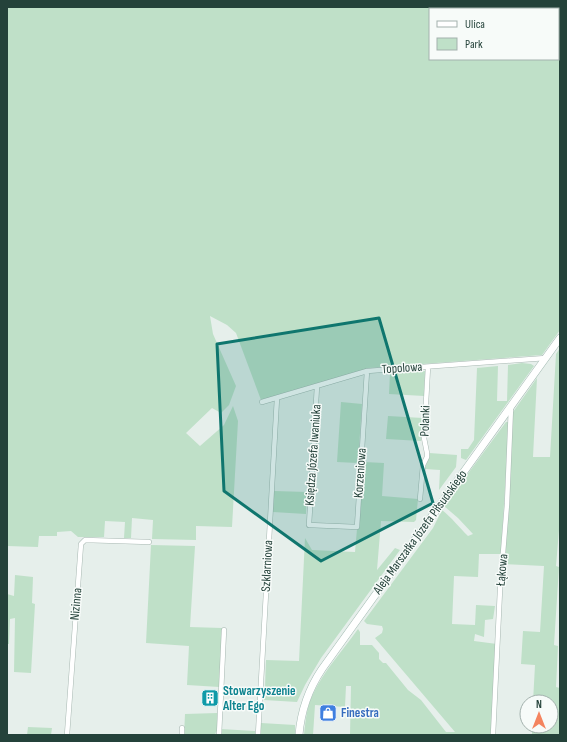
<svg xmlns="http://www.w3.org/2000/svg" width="567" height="742" font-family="'Sofia Sans Condensed',sans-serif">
	<rect width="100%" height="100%" fill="#e6efeb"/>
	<path fill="#bfe0c8" d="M 7,7 L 501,7 L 501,9 L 430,9 L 430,59 L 558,59 L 557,7 L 560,7 L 560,330 L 542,355 L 369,368 L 261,400 L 236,333 L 227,325 L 210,316 L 213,334 L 236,386 L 229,405 L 221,413 L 212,408 L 186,433 L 200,446 L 224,425 L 233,406 L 238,421 L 232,527 L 196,526 L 196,540 L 152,539 L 153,520 L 132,518 L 131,538 L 124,538 L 125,522 L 105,521 L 104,537 L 78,537 L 71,531 L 57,532 L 57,536 L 39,536 L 38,547 L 7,546 Z
		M 560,348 L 560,518 L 556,566 L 559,567 L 554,645 L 558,646 L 556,687 L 560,688 L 560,735 L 532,735 L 532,726 L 551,726 L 551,702 L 533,702 L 535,665 L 521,664 L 523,631 L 540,632 L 544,566 L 504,564 L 513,412 L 537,378 L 533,457 L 550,457 L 556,354 Z
		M 522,363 L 531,364 L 534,366 L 466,460 L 461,458 L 461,449 L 468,449 L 474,440 L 477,368 L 498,366 L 497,401 L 507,401 L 508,365 Z
		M 425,371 L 424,396 L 389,394 L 390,373 Z
		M 341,402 L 362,404 L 358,463 L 337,462 Z
		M 388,416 L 423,418 L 421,441 L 386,439 Z
		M 506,422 L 509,422 L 501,554 L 479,554 L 478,577 L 454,576 L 452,624 L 475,625 L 476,605 L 495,606 L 493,619 L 485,620 L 484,637 L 475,634 L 474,641 L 497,644 L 492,735 L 350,735 L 351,686 L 346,686 L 345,707 L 315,705 L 313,735 L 304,735 C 305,725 306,714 309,704 C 319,676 341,653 358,629 L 360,632 L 360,645 L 372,645 L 379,653 L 379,659 L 383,663 L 386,663 L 408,690 L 421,700 L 446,732 L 455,732 L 375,638 L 382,633 L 383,629 L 382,626 L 367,624 L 364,621 L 433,528 L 442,510 C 452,518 459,527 468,536 L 473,534 L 458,518 L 444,506 Z
		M 429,453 L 457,455 L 456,467 L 439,490 L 440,470 L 425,469 Z
		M 364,462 L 384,463 L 382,496 L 418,499 L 416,520 L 414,522 L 381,521 L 377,570 L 395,548 L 400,550 L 321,658 L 305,685 L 297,702 L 264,700 L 265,687 L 266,660 L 299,661 L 305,538 L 312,550 L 355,552 L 357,529 L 359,529 Z
		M 274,491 L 307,492 L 306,514 L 273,512 Z
		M 151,545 L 195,546 L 190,627 L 222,628 L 219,687 L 187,685 L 189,646 L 146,643 Z
		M 15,575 L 33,577 L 32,603 L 35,604 L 31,673 L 14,672 L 15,618 L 10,619 L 9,644 L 7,644 L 7,594 L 14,596 Z
		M 217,713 L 217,731 L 216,732 L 215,735 L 184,735 L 185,714 Z
		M 261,723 L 295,725 L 295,735 L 261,735 Z
		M 28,727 L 52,728 L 51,735 L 27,735 Z
		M 220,729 L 255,731 L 255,735 L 220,735 Z"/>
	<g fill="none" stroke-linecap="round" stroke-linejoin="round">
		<defs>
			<path id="street" d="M 317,386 L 309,525 L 357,527 L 367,371
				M 262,402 L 367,371 L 546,358
				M 420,499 L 423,465 L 427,457 L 427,453 L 424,438 L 428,367
				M 67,735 L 81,544 L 85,540 L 149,542
				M 182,735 L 182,728
				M 219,735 L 224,630
				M 258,735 L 277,398
				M 493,735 L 500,590 L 507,504 L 511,407"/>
			<path id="secondary" d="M 299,735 C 301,710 308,690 322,669 L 560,338"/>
		</defs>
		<use href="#street" stroke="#a8b8b2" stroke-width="5.5"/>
		<use href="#secondary" stroke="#a4bbb3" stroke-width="8"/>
		<use href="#street" stroke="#fff" stroke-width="4.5"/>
		<use href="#secondary" stroke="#fff" stroke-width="7"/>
	</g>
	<path fill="#0f766e" fill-opacity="0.2" stroke="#0f766e" stroke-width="3" stroke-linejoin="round" d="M 379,318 L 433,503 L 321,561 L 224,491 L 217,344 Z"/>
	<defs>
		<symbol id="building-square" viewBox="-11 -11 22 22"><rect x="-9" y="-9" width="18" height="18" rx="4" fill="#0f9aa8" stroke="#f7fbf9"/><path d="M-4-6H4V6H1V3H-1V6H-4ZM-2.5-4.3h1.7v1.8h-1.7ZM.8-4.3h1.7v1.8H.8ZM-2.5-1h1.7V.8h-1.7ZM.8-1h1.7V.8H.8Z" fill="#fff"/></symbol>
		<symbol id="shop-square" viewBox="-11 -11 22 22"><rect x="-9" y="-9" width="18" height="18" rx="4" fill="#3f7fe0" stroke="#f7fbf9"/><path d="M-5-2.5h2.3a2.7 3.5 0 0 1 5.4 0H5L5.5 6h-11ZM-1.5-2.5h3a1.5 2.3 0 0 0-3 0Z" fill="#fff"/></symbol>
	</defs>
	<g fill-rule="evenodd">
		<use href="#building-square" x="200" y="688" width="20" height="20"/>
		<use href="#shop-square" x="318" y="703" width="20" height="20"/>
	</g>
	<g text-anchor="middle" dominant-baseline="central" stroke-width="3" stroke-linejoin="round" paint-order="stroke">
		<g font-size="13" fill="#24423a" stroke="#f7fbf9">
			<text transform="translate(402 368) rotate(-4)">Topolowa</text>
			<text transform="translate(425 421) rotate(-88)">Polanki</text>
			<text transform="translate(313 455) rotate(-86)">Księdza Józefa Iwaniuka</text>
			<text transform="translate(360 473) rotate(-86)">Korzeniowa</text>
			<text transform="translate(420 532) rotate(-54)">Aleja Marszałka Józefa Piłsudskiego</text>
			<text transform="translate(267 566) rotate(-87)">Szklarniowa</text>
			<text transform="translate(502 570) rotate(-85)">Łąkowa</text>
			<text transform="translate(76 604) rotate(-85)">Nizinna</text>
		</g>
		<g font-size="13" font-weight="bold" fill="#0d838f" stroke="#f7fbf9" text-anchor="start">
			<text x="223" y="691">Stowarzyszenie<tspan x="223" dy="15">Alter Ego</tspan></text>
		</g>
		<g font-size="13" font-weight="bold" fill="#366cbe" stroke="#f7fbf9" text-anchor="start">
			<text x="341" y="713">Finestra</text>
		</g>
	</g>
	<rect width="567" height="742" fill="none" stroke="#24423a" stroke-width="16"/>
	<rect x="429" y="8" width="130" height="52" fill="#f7fbf9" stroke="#a3b1ad"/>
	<rect x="437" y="21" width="20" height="6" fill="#ffffff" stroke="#a3b1ad"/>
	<text x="465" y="28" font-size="12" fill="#24423a">Ulica</text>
	<rect x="437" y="38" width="20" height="12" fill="#bfe0c8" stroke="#a3b1ad"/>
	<text x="465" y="48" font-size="12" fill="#24423a">Park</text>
	<g transform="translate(539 714)"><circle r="19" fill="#f7fbf9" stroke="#a3b1ad"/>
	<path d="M0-3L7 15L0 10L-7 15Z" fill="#f4845f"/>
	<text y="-6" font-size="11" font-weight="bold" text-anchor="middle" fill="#24423a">N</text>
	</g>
</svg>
